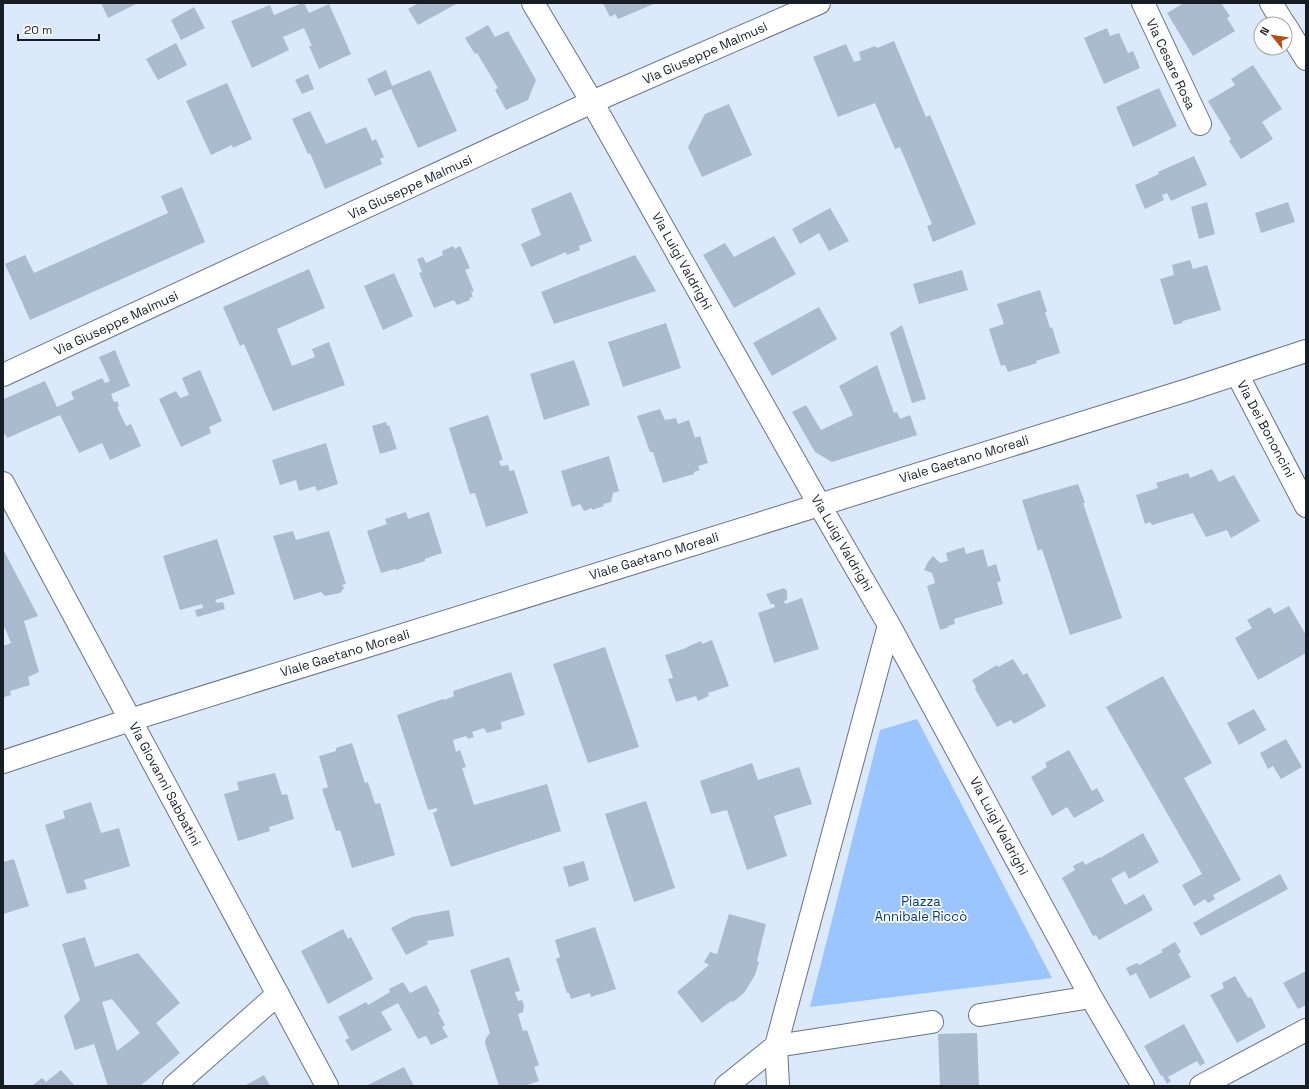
<svg xmlns="http://www.w3.org/2000/svg" width="1309" height="1089" font-family="'Space Grotesk',sans-serif">
	<rect width="100%" height="100%" fill="#dbe9fb"/>
	<path fill="#9bc5fe" d="M 917,719 L 1052,978 L 810,1007 L 880,730 Z"/>
	<path fill="#aabacf" fill-rule="evenodd" d="M 101,3 L 138,3 L 108,18 Z
		M 302,3 L 304,3 L 309,13 L 329,4 L 351,54 L 319,69 L 309,46 L 312,46 L 304,28 L 283,37 L 289,50 L 252,68 L 231,21 L 270,5 L 274,15 Z
		M 419,3 L 458,3 L 418,25 L 408,9 Z
		M 603,3 L 656,3 L 618,19 L 615,14 L 610,17 Z
		M 1184,3 L 1221,3 L 1230,16 L 1227,18 L 1235,31 L 1193,56 L 1167,13 Z
		M 194,7 L 205,28 L 181,40 L 171,20 Z
		M 488,25 L 495,37 L 508,31 L 536,80 L 528,100 L 506,110 L 495,90 L 498,88 L 477,53 L 475,54 L 465,38 Z
		M 1107,28 L 1110,36 L 1119,33 L 1128,53 L 1133,51 L 1140,68 L 1104,84 L 1084,38 Z
		M 894,41 L 926,117 L 930,115 L 976,224 L 933,242 L 927,226 L 932,224 L 900,147 L 895,149 L 875,103 L 838,117 L 813,57 L 846,44 L 854,62 L 861,60 L 859,52 L 875,46 L 877,48 Z
		M 176,43 L 187,65 L 158,80 L 146,59 Z
		M 1253,65 L 1282,109 L 1262,122 L 1273,139 L 1241,159 L 1229,141 L 1231,139 L 1208,101 L 1235,85 L 1231,79 Z
		M 386,70 L 392,86 L 430,70 L 457,131 L 418,148 L 391,89 L 375,96 L 367,79 Z
		M 308,74 L 314,89 L 302,94 L 295,80 Z
		M 227,83 L 252,139 L 233,148 L 232,145 L 211,155 L 186,101 Z
		M 1159,88 L 1177,126 L 1133,147 L 1116,107 Z
		M 729,104 L 752,155 L 702,177 L 688,147 L 705,114 Z
		M 310,111 L 326,144 L 366,127 L 372,141 L 376,139 L 384,157 L 380,159 L 382,164 L 325,189 L 310,153 L 308,154 L 292,119 Z
		M 1194,156 L 1207,185 L 1171,201 L 1167,193 L 1162,195 L 1164,200 L 1145,209 L 1135,185 L 1159,174 L 1158,172 Z
		M 182,187 L 205,242 L 30,320 L 5,264 L 25,255 L 34,273 L 168,213 L 161,196 Z
		M 571,192 L 592,241 L 579,246 L 580,250 L 567,255 L 566,252 L 531,267 L 521,244 L 541,235 L 531,209 Z
		M 1207,202 L 1215,234 L 1199,239 L 1191,207 Z
		M 1288,202 L 1295,222 L 1261,233 L 1255,213 Z
		M 830,208 L 849,241 L 829,251 L 819,233 L 800,244 L 792,229 Z
		M 774,236 L 796,274 L 734,308 L 703,255 L 725,243 L 734,257 Z
		M 453,246 L 455,249 L 460,246 L 470,268 L 465,270 L 474,291 L 471,292 L 473,297 L 469,298 L 470,300 L 457,305 L 454,300 L 434,308 L 419,273 L 422,272 L 417,259 L 423,257 L 426,263 L 443,255 L 442,251 Z
		M 635,255 L 656,291 L 554,324 L 541,292 Z
		M 1190,260 L 1193,269 L 1207,265 L 1221,310 L 1183,321 L 1182,323 L 1174,325 L 1160,279 L 1174,275 L 1172,265 Z
		M 309,269 L 325,308 L 277,329 L 292,366 L 315,357 L 312,349 L 329,342 L 345,385 L 273,411 L 244,344 L 240,346 L 223,307 Z
		M 962,270 L 968,290 L 919,304 L 913,284 Z
		M 394,273 L 413,316 L 383,330 L 364,286 Z
		M 1040,290 L 1047,312 L 1045,312 L 1050,328 L 1052,327 L 1060,353 L 1036,361 L 1037,363 L 1008,372 L 1005,365 L 1001,366 L 989,329 L 1004,324 L 997,304 Z
		M 819,307 L 837,339 L 772,376 L 753,343 Z
		M 666,323 L 681,368 L 623,387 L 608,342 Z
		M 902,325 L 926,399 L 912,403 L 890,333 Z
		M 115,350 L 130,386 L 111,394 L 114,402 L 117,401 L 119,406 L 117,407 L 126,426 L 131,424 L 141,446 L 110,460 L 102,443 L 79,453 L 60,415 L 7,438 L 3,431 L 3,402 L 4,399 L 45,381 L 57,407 L 74,399 L 71,392 L 102,378 L 105,383 L 110,381 L 99,357 Z
		M 574,360 L 590,405 L 544,420 L 530,374 Z
		M 877,365 L 894,413 L 897,412 L 900,419 L 910,415 L 917,435 L 832,462 L 815,452 L 792,412 L 806,405 L 821,430 L 853,415 L 839,386 Z
		M 200,370 L 222,421 L 209,427 L 211,433 L 181,447 L 159,399 L 176,391 L 180,398 L 189,395 L 182,378 Z
		M 660,409 L 665,420 L 676,418 L 678,424 L 689,420 L 695,438 L 700,436 L 708,463 L 698,466 L 700,470 L 694,472 L 694,474 L 663,483 L 653,452 L 650,452 L 637,416 Z
		M 488,415 L 503,460 L 499,461 L 501,466 L 508,465 L 510,471 L 514,470 L 528,513 L 486,527 L 475,493 L 470,494 L 449,428 Z
		M 386,422 L 387,426 L 389,425 L 397,449 L 380,454 L 372,426 Z
		M 326,443 L 338,484 L 317,491 L 315,486 L 299,491 L 296,480 L 280,485 L 272,460 Z
		M 609,456 L 619,491 L 613,493 L 611,502 L 603,504 L 604,506 L 592,510 L 592,508 L 584,511 L 580,504 L 572,507 L 561,471 Z
		M 1212,469 L 1219,482 L 1234,475 L 1260,521 L 1231,538 L 1227,530 L 1206,537 L 1193,513 L 1152,525 L 1150,522 L 1145,524 L 1136,495 L 1158,488 L 1156,483 L 1188,473 L 1190,478 Z
		M 1078,484 L 1085,503 L 1083,503 L 1122,618 L 1070,635 L 1042,549 L 1038,551 L 1022,500 Z
		M 406,512 L 408,519 L 429,512 L 442,553 L 425,559 L 425,561 L 396,570 L 395,569 L 381,573 L 367,531 L 387,524 L 385,519 Z
		M 293,531 L 296,540 L 329,531 L 346,584 L 342,585 L 344,588 L 340,593 L 325,596 L 321,592 L 294,600 L 273,536 Z
		M 217,539 L 235,594 L 215,600 L 217,603 L 223,602 L 225,609 L 197,617 L 195,610 L 203,608 L 202,604 L 180,610 L 163,556 Z
		M 964,547 L 966,554 L 983,549 L 988,567 L 996,564 L 1001,581 L 997,582 L 1003,604 L 954,619 L 955,624 L 948,626 L 949,627 L 940,630 L 927,586 L 935,583 L 932,573 L 924,570 L 928,562 L 933,556 L 940,563 L 948,561 L 946,553 Z
		M 3,549 L 38,616 L 24,621 L 39,672 L 28,677 L 30,685 L 10,691 L 11,695 L 4,697 L 3,646 L 11,643 L 5,628 L 3,628 Z
		M 784,588 L 787,591 L 787,600 L 784,601 L 785,604 L 802,598 L 819,649 L 774,663 L 758,613 L 775,607 L 774,604 L 771,604 L 766,594 Z
		M 1289,606 L 1306,635 L 1306,653 L 1258,680 L 1235,638 L 1252,628 L 1247,620 L 1270,607 L 1274,614 Z
		M 712,640 L 729,686 L 708,693 L 709,696 L 698,701 L 696,696 L 676,702 L 668,679 L 673,678 L 665,655 L 686,648 L 687,647 L 701,641 L 702,644 Z
		M 605,647 L 639,747 L 588,763 L 553,664 Z
		M 1013,659 L 1023,675 L 1027,673 L 1046,706 L 1014,724 L 1011,720 L 997,727 L 975,689 L 976,687 L 972,680 L 997,665 L 998,667 Z
		M 511,672 L 525,715 L 501,722 L 502,729 L 487,733 L 484,728 L 472,732 L 474,737 L 468,739 L 466,736 L 453,740 L 456,752 L 460,750 L 466,767 L 462,768 L 474,805 L 547,784 L 561,831 L 451,867 L 433,813 L 437,811 L 437,808 L 428,810 L 397,715 L 443,699 L 444,700 L 454,696 L 453,691 Z
		M 1163,676 L 1212,763 L 1184,778 L 1241,880 L 1213,895 L 1215,899 L 1208,903 L 1205,899 L 1194,906 L 1182,885 L 1202,874 L 1106,707 Z
		M 1254,709 L 1266,730 L 1239,745 L 1227,723 Z
		M 1286,739 L 1302,767 L 1281,779 L 1273,766 L 1268,769 L 1260,753 Z
		M 352,743 L 365,783 L 368,782 L 375,804 L 380,803 L 395,855 L 352,868 L 340,830 L 336,831 L 322,789 L 328,787 L 319,756 L 336,751 L 336,748 Z
		M 1069,750 L 1092,791 L 1097,788 L 1104,801 L 1074,818 L 1067,807 L 1052,816 L 1031,777 L 1047,767 L 1045,763 Z
		M 752,763 L 758,780 L 799,767 L 812,804 L 774,816 L 787,856 L 747,870 L 727,810 L 711,814 L 700,781 Z
		M 275,773 L 282,795 L 287,794 L 294,819 L 269,827 L 270,831 L 238,841 L 224,794 L 239,790 L 237,782 Z
		M 646,801 L 675,888 L 634,902 L 605,814 Z
		M 91,802 L 101,833 L 119,828 L 130,866 L 84,880 L 87,889 L 67,894 L 45,825 L 65,818 L 63,811 Z
		M 1143,833 L 1159,862 L 1129,879 L 1125,871 L 1111,879 L 1125,905 L 1144,894 L 1153,910 L 1099,940 L 1096,935 L 1093,936 L 1062,878 L 1075,870 L 1073,866 L 1083,861 L 1085,865 L 1100,857 L 1100,858 Z
		M 14,859 L 29,906 L 3,914 L 3,862 Z
		M 584,861 L 589,880 L 569,887 L 563,867 Z
		M 1280,874 L 1288,889 L 1201,936 L 1193,923 Z
		M 449,910 L 454,936 L 427,941 L 428,944 L 406,955 L 391,928 L 412,917 Z
		M 729,914 L 766,924 L 757,961 L 759,962 L 755,975 L 744,993 L 733,1002 L 731,1001 L 702,1023 L 677,992 L 709,965 L 704,962 L 710,952 L 717,954 Z
		M 595,927 L 616,989 L 591,997 L 590,993 L 571,999 L 569,993 L 567,993 L 556,959 L 560,957 L 555,940 Z
		M 343,929 L 348,939 L 351,937 L 373,979 L 328,1004 L 301,951 Z
		M 85,937 L 95,967 L 138,953 L 180,1003 L 156,1023 L 180,1053 L 140,1086 L 108,1086 L 94,1044 L 75,1050 L 64,1016 L 80,1000 L 62,944 ZM 112,999 L 140,1033 L 117,1051 L 102,1002 Z
		M 1175,942 L 1181,952 L 1178,954 L 1191,977 L 1150,999 L 1136,973 L 1130,976 L 1126,968 L 1137,963 L 1139,965 L 1163,952 L 1161,950 Z
		M 509,957 L 520,991 L 515,992 L 518,1001 L 522,1000 L 524,1005 L 523,1012 L 518,1014 L 523,1031 L 527,1030 L 539,1065 L 534,1067 L 539,1081 L 524,1086 L 499,1086 L 485,1043 L 486,1038 L 490,1033 L 470,970 Z
		M 1306,971 L 1306,1005 L 1298,1009 L 1283,983 Z
		M 1235,976 L 1248,998 L 1251,997 L 1266,1027 L 1237,1043 L 1210,995 L 1224,988 L 1222,983 Z
		M 403,982 L 410,993 L 426,985 L 440,1011 L 438,1012 L 445,1025 L 442,1027 L 448,1037 L 431,1045 L 426,1036 L 418,1039 L 398,1003 L 381,1012 L 392,1030 L 352,1051 L 345,1040 L 349,1038 L 338,1017 L 366,1002 L 368,1005 L 390,992 L 389,989 Z
		M 1184,1024 L 1205,1063 L 1200,1066 L 1197,1061 L 1168,1077 L 1171,1081 L 1167,1084 L 1162,1075 L 1161,1076 L 1144,1046 Z
		M 977,1033 L 979,1086 L 940,1086 L 938,1034 Z
		M 404,1067 L 414,1086 L 366,1086 Z
		M 61,1070 L 75,1086 L 32,1086 L 42,1078 L 46,1082 Z
		M 264,1075 L 270,1086 L 244,1086 Z"/>
	<g fill="none" stroke-linecap="round" stroke-linejoin="round">
		<defs>
			<path id="minor" d="M 533,3 L 592,102 L 819,504 L 889,625 L 1091,997 L 1143,1086
				M 1143,3 L 1200,124
				M 1271,3 L 1284,24
				M 1285,25 L 1306,59
				M 1237,374 L 1306,506
				M 3,375 L 592,102 L 819,3
				M 3,483 L 327,1086
				M 889,625 L 776,1046 L 932,1022
				M 3,762 L 130,720 L 1191,389 L 1306,351
				M 980,1015 L 1091,997
				M 776,1046 L 778,1086
				M 174,1086 L 278,994
				M 726,1086 L 776,1046
				M 1201,1086 L 1306,1030"/>
		</defs>
		<use href="#minor" stroke="#667488" stroke-width="24"/>
		<use href="#minor" stroke="#fff" stroke-width="22"/>
	</g>
	<g text-anchor="middle" dominant-baseline="central" stroke-width="3.5" stroke-linejoin="round" paint-order="stroke">
		<g font-size="13" fill="#171d25" stroke="#fff">
			<text transform="translate(705 53) rotate(-24)">Via Giuseppe Malmusi</text>
			<text transform="translate(1171 64) rotate(65)">Via Cesare Rosa</text>
			<text transform="translate(410 187) rotate(-25)">Via Giuseppe Malmusi</text>
			<text transform="translate(682 261) rotate(61)">Via Luigi Valdrighi</text>
			<text transform="translate(116 323) rotate(-25)">Via Giuseppe Malmusi</text>
			<text transform="translate(1266 429) rotate(62)">Via Dei Bononcini</text>
			<text transform="translate(964 459) rotate(-17)">Viale Gaetano Moreali</text>
			<text transform="translate(842 543) rotate(60)">Via Luigi Valdrighi</text>
			<text transform="translate(654 556) rotate(-17)">Viale Gaetano Moreali</text>
			<text transform="translate(345 653) rotate(-17)">Viale Gaetano Moreali</text>
			<text transform="translate(165 784) rotate(62)">Via Giovanni Sabbatini</text>
			<text transform="translate(999 826) rotate(62)">Via Luigi Valdrighi</text>
		</g>
		<g font-size="13" fill="#003a7a" stroke="#fff">
			<text x="921" y="901">Piazza<tspan x="921" dy="15">Annibale Riccò</tspan></text>
		</g>
	</g>
	<rect width="1309" height="1089" fill="none" stroke="#171d25" stroke-width="8"/>
	<g transform="translate(1273 36) rotate(300)"><circle r="19" fill="#ffffff" stroke="#a2a5a8"/>
	<path d="M0-3L7 15L0 10L-7 15Z" fill="#b24f15"/>
	<text y="-6" font-size="11" font-weight="bold" text-anchor="middle" fill="#171d25">N</text>
	</g>
	<path d="M18 34v6h81v-6" fill="none" stroke="#171d25" stroke-width="2"/>
	<text x="24" y="34" font-size="12" fill="#171d25" stroke="#ffffff" stroke-width="3" paint-order="stroke">20 m</text>
</svg>
